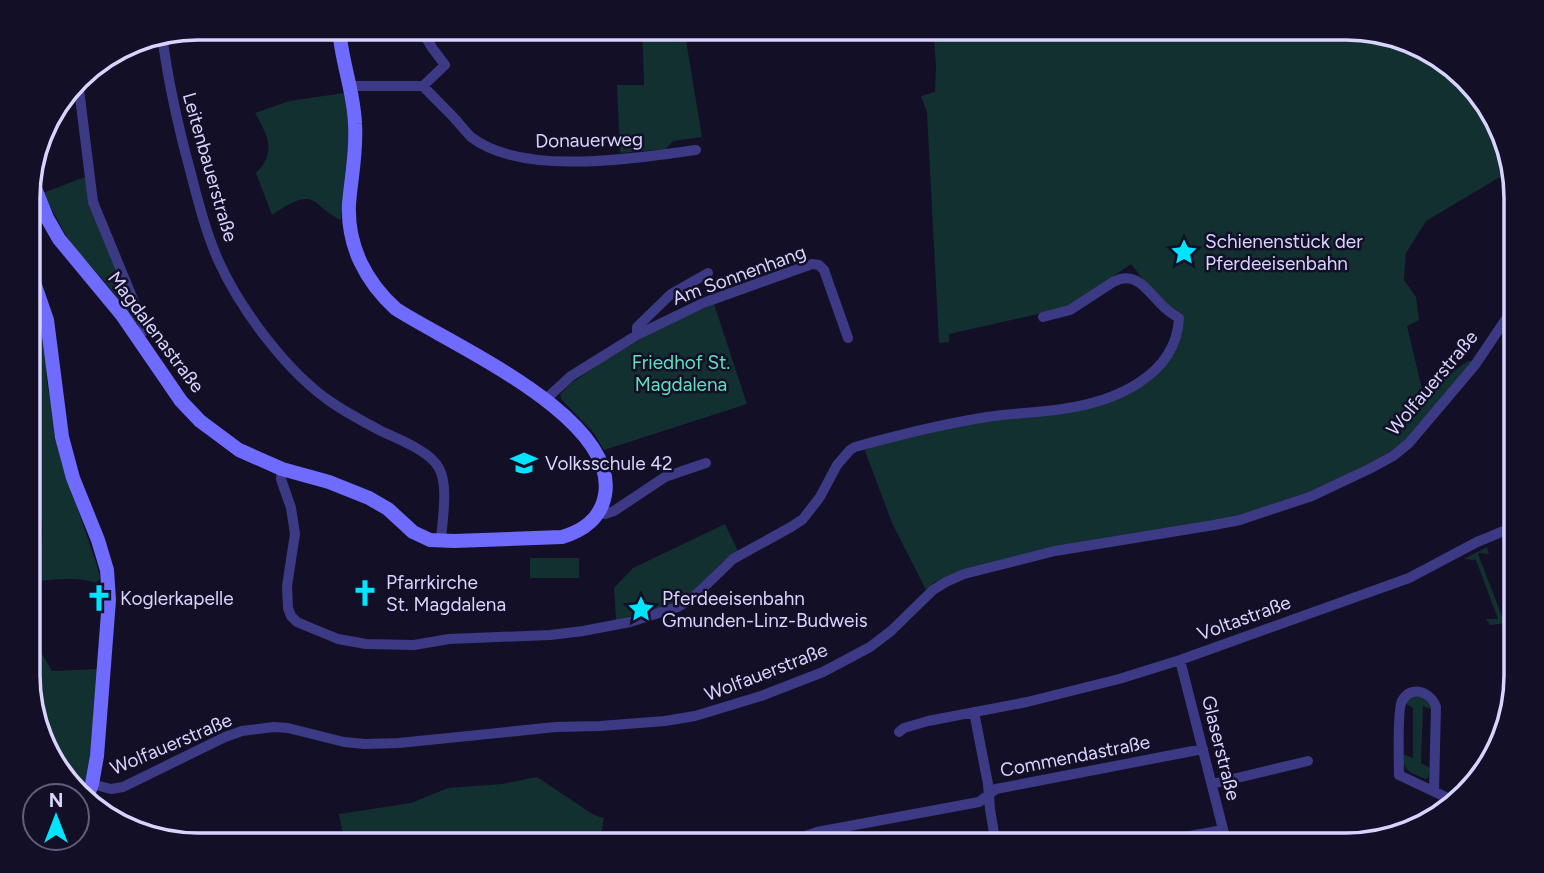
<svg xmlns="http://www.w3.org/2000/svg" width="1544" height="873" font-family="Figtree,sans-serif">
	<rect width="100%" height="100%" fill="#130f26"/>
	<path fill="#12302f" d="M 642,28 L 684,28 L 702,137 L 673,141 L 666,149 L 620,153 L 617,85 L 644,85 Z
		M 935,28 L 1346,28 L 1430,51 L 1487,104 L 1510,171 L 1426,221 L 1406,253 L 1404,280 L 1416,297 L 1419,320 L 1407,326 L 1422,389 L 1440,382 L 1466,362 L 1473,360 L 1405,442 L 1384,455 L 1330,484 L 1251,512 L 1214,521 L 951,575 L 933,583 L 926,590 L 892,523 L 864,448 L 976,422 L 1025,416 L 1145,383 L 1181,332 L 1183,314 C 1160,304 1147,284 1131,264 L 1069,307 L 949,334 L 949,342 L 939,343 L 927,112 L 921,96 L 935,92 L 936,66 L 934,40 Z
		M 344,93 L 350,128 L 344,184 L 341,220 C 332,216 326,211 318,204 C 304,191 285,207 272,215 L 256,173 C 277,152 268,136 255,113 L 289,101 Z
		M 85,177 L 139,322 L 136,323 L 106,283 L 75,249 L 64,232 L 43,193 Z
		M 29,285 L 40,318 L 45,345 L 47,383 L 59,448 L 79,513 L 97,565 L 100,578 L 96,583 C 76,576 51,580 29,582 C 32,574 37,566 40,557 C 45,538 43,492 29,477 Z
		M 714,304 L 747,404 L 604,450 L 593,432 L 562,400 L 560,395 L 569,385 L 603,361 L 661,327 Z
		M 725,524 L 738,551 L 722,562 L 690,595 L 670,606 L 616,620 L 614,588 L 633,568 Z
		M 1487,547 L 1489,554 L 1480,553 L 1478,554 L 1502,616 L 1512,617 L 1508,623 L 1490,625 L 1486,619 L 1498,619 L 1476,560 L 1464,559 Z
		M 530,558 L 579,558 L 579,578 L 530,578 Z
		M 29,631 L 52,671 L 98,669 L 90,766 L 82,793 L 57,769 L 29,696 Z
		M 1413,694 L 1424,697 L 1433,710 L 1423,706 L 1421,763 L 1430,768 L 1428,778 L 1425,779 C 1410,772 1403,772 1403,754 L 1413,758 L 1413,708 L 1403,702 Z
		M 537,777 L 594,815 L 604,818 L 599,845 L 345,845 L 339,814 L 411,803 L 448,788 L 502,784 Z"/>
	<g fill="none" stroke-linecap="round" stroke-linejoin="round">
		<path stroke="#3d3a85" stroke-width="10" d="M 162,35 C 168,81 178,126 190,170 C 198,201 206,233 219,262 C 241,310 287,372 331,402 C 347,413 364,422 381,431 C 398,439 430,451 439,468 C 449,487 442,520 441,541
			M 78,81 L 93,202 L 144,326 L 144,330 L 138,337
			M 350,86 L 423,86 L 445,65 L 433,49 L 420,28
			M 423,86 C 434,98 446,109 457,121 C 461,126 466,132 471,137 C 523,177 635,158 696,150
			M 637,335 L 637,327 L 671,294 L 708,273
			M 546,399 L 571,376 L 637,335 L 703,303 L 812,264 L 819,265 L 824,270 L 848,338
			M 282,469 L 281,479 L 291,508 L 295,534 L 287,586 L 288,608 L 291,616 L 297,622 L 304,625 L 338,639 L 366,644 L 414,645 L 449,639 L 550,635 L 583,631 L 630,622 L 678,607 L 688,601 L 700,591 L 733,559 L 791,527 L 803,519 L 820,497 L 837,465 L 850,450 L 855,447 C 898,435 943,424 987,417 C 1012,413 1037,413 1062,409 C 1113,402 1176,377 1179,318 C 1174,315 1169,312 1165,308 C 1148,293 1138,269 1113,282 L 1070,310 L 1043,317
			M 600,511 L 605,514 L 614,511 L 665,477 L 706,463
			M 1180,660 L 1227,845
			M 974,712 L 988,784 L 990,809 L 996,845
			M 899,732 L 904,728 L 928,721 L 1027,702 L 1119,679 L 1180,660 L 1409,578 L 1477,542 L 1516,526
			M 92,784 L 111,789 L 123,787 L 225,737 L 242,731 L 274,727 L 288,728 L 344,742 L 365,744 L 399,743 L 556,727 L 600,726 L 665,721 L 695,716 L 761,696 L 823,672 L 870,647 L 891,631 L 933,590 L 946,582 L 964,574 L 1055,551 L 1214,525 L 1240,520 L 1312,496 L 1369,469 L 1393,456 L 1409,443 L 1475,365 L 1516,304
			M 1212,784 L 1308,761
			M 1434,791 L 1436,707 C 1431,692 1411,684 1402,701 C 1397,709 1399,762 1399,775 L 1454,801
			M 796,845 L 806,836 L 817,832 L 979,802 L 996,789 L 1203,749
			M 1140,845 L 1223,830"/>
		<path stroke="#6f6bff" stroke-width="14" d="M 30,176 L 47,218 L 59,239 L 122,315 L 181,401 L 200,421 L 239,450 L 282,469 L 329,482 L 369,498 L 388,509 L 413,532 L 430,540 L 454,541 L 562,537 C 583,531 601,518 605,495 C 619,417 450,344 396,309 C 366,282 347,246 349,204 C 351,178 357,151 355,124 C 354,91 341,61 339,28
			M 29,268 L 47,320 L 62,437 L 73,478 L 98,540 L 107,570 L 109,600 L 97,756 L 92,784 L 87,797"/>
	</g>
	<defs>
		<symbol id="sight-bare" viewBox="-9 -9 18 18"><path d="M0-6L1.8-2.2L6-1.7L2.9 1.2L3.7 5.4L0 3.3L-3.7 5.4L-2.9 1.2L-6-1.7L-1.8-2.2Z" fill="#00e5ff" stroke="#130f26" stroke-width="2.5" paint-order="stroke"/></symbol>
		<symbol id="school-bare" viewBox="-9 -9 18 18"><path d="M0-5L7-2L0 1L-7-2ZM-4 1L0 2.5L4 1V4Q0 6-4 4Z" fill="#00e5ff" stroke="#130f26" stroke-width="2.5" paint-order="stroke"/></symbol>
		<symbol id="church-bare" viewBox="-9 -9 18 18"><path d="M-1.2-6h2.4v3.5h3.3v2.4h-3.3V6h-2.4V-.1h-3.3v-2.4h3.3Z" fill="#00e5ff" stroke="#130f26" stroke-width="2.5" paint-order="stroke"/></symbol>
	</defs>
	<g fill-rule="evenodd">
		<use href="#sight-bare" x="1165" y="233" width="38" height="38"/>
		<use href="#school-bare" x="505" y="444" width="38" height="38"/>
		<use href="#church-bare" x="346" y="574" width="38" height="38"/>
		<use href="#church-bare" x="80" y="579" width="38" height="38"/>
		<use href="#sight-bare" x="622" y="590" width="38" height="38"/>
	</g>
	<g text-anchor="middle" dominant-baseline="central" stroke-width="5" stroke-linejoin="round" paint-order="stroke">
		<g font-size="19" fill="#d9d4ff" stroke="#130f26">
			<text transform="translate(589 140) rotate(-1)">Donauerweg</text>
			<text transform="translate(210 167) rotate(74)">Leitenbauerstraße</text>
			<text transform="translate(739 275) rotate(-20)">Am Sonnenhang</text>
			<text transform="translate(156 332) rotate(53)">Magdalenastraße</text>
			<text transform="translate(1432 383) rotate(-50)">Wolfauerstraße</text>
			<text transform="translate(1244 618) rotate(-20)">Voltastraße</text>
			<text transform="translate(766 672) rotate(-21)">Wolfauerstraße</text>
			<text transform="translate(171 744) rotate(-23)">Wolfauerstraße</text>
			<text transform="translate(1221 748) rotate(76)">Glaserstraße</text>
			<text transform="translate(1075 756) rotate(-11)">Commendastraße</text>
		</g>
		<g font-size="19" fill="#d9d4ff" stroke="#130f26" text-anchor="start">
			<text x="1205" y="241">Schienenstück der<tspan x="1205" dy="22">Pferdeeisenbahn</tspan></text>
			<text x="545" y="463">Volksschule 42</text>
			<text x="386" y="582">Pfarrkirche<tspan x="386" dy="22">St. Magdalena</tspan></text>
			<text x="120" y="598">Koglerkapelle</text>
			<text x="662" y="598">Pferdeeisenbahn<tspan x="662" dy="22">Gmunden-Linz-Budweis</tspan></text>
		</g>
		<g font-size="19" fill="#5fe0c0" stroke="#130f26">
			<text x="681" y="362">Friedhof St.<tspan x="681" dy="22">Magdalena</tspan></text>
		</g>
	</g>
	<path d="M0 0H1544V873H0ZM198 40H1346A158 158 0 0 1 1504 198V675A158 158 0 0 1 1346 833H198A158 158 0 0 1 40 675V198A158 158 0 0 1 198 40Z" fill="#130f26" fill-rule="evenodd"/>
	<path fill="none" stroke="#d9d4ff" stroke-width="3.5" d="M198 40H1346A158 158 0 0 1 1504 198V675A158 158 0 0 1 1346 833H198A158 158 0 0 1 40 675V198A158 158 0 0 1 198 40Z"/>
	<g transform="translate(56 817)"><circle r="33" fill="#130f26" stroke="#625e7d" stroke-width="2"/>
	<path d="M0-5L12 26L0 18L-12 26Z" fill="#00e5ff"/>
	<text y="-10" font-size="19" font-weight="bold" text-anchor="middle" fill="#d9d4ff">N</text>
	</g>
</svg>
